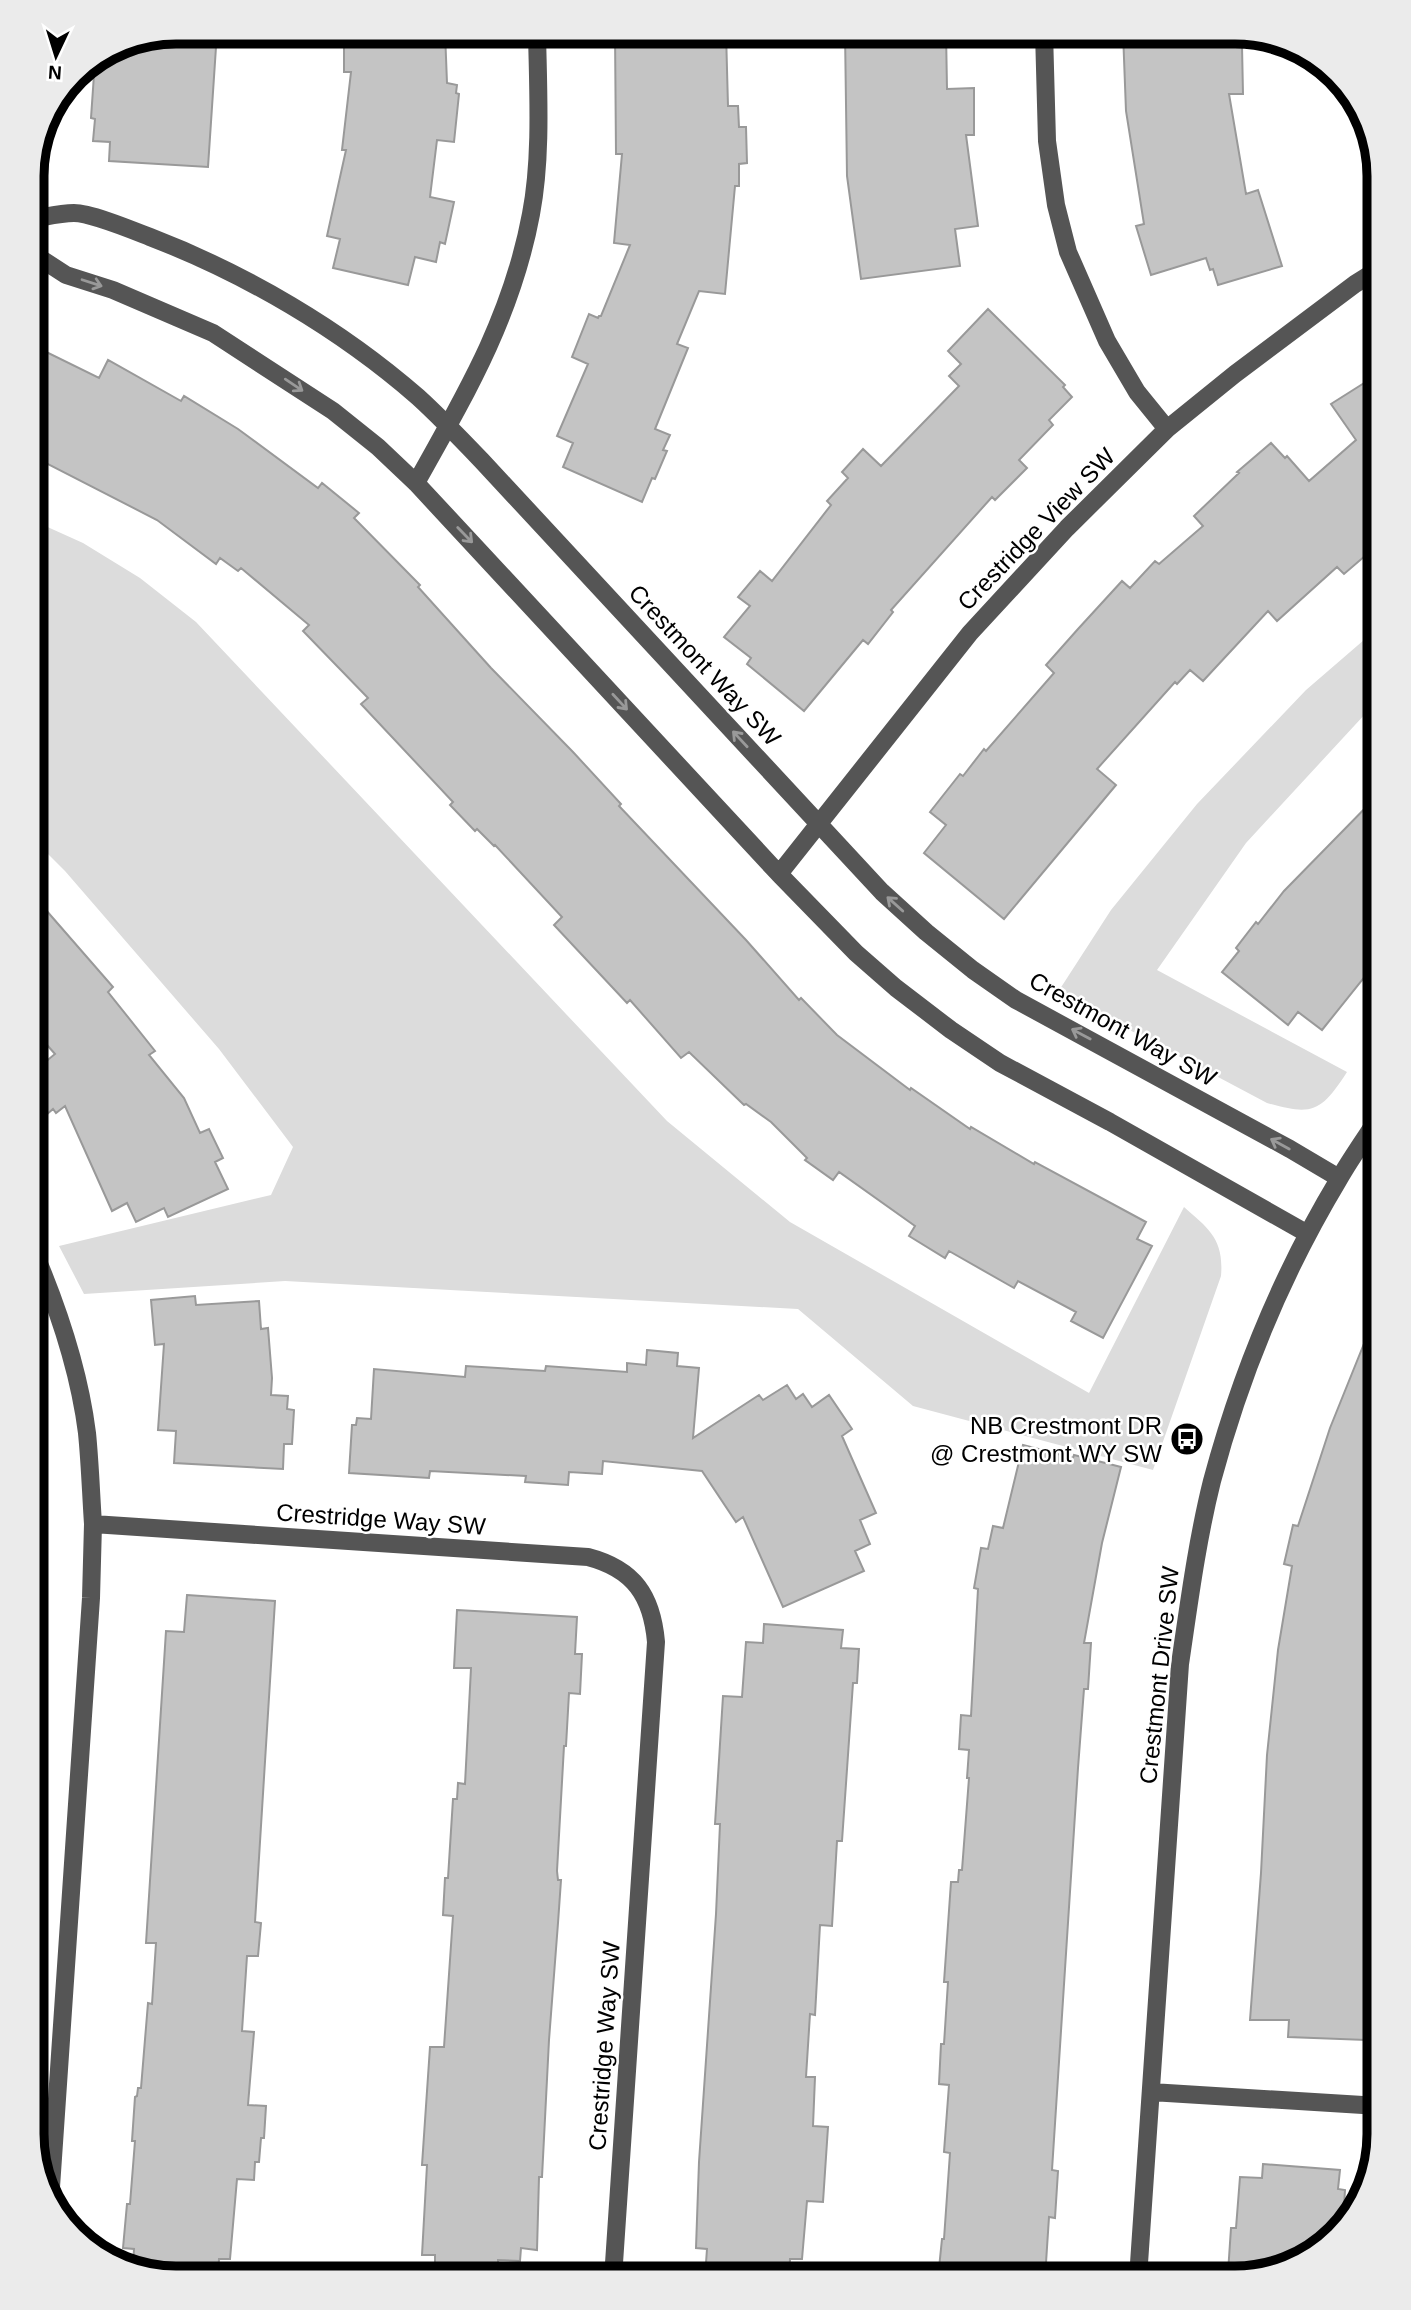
<svg xmlns="http://www.w3.org/2000/svg" width="1411" height="2310" font-family="Arial,sans-serif">
	<rect width="100%" height="100%" fill="#fff"/>
	<path fill="#dcdcdc" d="M 32,520 L 83,543 L 140,578 L 196,622 L 667,1121 L 790,1222 L 1089,1393 L 1184,1207 C 1209,1229 1224,1239 1221,1276 L 1153,1470 L 913,1406 L 798,1309 L 285,1281 L 84,1294 L 59,1246 L 271,1195 L 293,1147 L 219,1049 L 65,871 L 32,838 Z
		M 1379,627 L 1379,699 L 1246,843 L 1157,970 L 1347,1072 C 1321,1112 1313,1116 1267,1103 L 1058,992 L 1111,910 L 1197,804 L 1306,690 Z
		M 32,1430 L 41,1491 L 32,1676 Z"/>
	<path fill="#c4c4c4" stroke="#999" stroke-width="2" d="M 176,32 L 217,32 L 208,167 L 109,161 L 110,142 L 93,141 L 95,119 L 91,118 L 95,60 L 121,42 Z
		M 344,32 L 445,32 L 447,83 L 457,85 L 456,93 L 459,94 L 454,142 L 437,140 L 430,197 L 454,202 L 445,244 L 440,242 L 436,262 L 415,257 L 408,285 L 333,268 L 340,239 L 327,236 L 346,150 L 342,150 L 351,72 L 344,72 Z
		M 615,32 L 726,32 L 728,106 L 738,106 L 739,127 L 746,127 L 747,163 L 739,164 L 739,186 L 735,186 L 725,294 L 699,291 L 677,344 L 688,348 L 655,429 L 670,435 L 663,450 L 667,451 L 655,479 L 652,478 L 642,502 L 563,467 L 573,443 L 557,436 L 588,364 L 572,357 L 589,314 L 598,318 L 599,316 L 601,316 L 630,245 L 614,243 L 622,154 L 616,154 Z
		M 845,32 L 946,32 L 947,89 L 974,88 L 974,135 L 966,135 L 978,226 L 955,229 L 960,266 L 861,279 L 847,176 Z
		M 1123,32 L 1236,32 L 1237,46 L 1242,46 L 1243,94 L 1229,94 L 1246,194 L 1258,190 L 1282,266 L 1218,285 L 1213,269 L 1210,270 L 1206,258 L 1151,275 L 1136,226 L 1144,224 L 1126,111 Z
		M 988,309 L 1065,385 L 1063,387 L 1072,397 L 1049,420 L 1053,425 L 1019,460 L 1027,468 L 995,500 L 992,497 L 891,610 L 893,612 L 868,644 L 863,640 L 804,711 L 747,664 L 751,658 L 724,637 L 750,606 L 738,597 L 760,571 L 772,581 L 831,505 L 827,501 L 848,478 L 842,472 L 863,449 L 881,466 L 959,386 L 949,376 L 961,364 L 948,351 Z
		M 32,345 L 99,378 L 108,360 L 181,401 L 184,396 L 238,429 L 318,488 L 322,483 L 359,513 L 354,518 L 420,585 L 418,587 L 491,668 L 573,752 L 621,804 L 619,806 L 746,940 L 799,1000 L 801,998 L 837,1035 L 910,1090 L 911,1088 L 970,1129 L 971,1127 L 1034,1164 L 1035,1162 L 1146,1222 L 1137,1239 L 1152,1246 L 1103,1338 L 1071,1321 L 1076,1312 L 1018,1281 L 1014,1288 L 949,1251 L 945,1258 L 909,1236 L 915,1226 L 839,1172 L 833,1180 L 805,1160 L 807,1158 L 771,1122 L 746,1104 L 744,1105 L 689,1052 L 681,1058 L 630,1000 L 627,1003 L 554,925 L 562,917 L 495,845 L 494,846 L 477,829 L 475,831 L 450,805 L 453,802 L 361,704 L 368,698 L 303,631 L 309,625 L 241,568 L 238,571 L 220,558 L 216,564 L 157,520 L 32,456 Z
		M 1380,373 L 1380,543 L 1344,574 L 1337,567 L 1277,621 L 1268,611 L 1203,681 L 1190,670 L 1177,684 L 1175,682 L 1097,769 L 1116,785 L 1004,919 L 924,853 L 946,825 L 930,812 L 960,774 L 963,776 L 984,749 L 986,751 L 1054,673 L 1046,665 L 1078,629 L 1122,581 L 1130,588 L 1155,561 L 1159,564 L 1203,526 L 1194,516 L 1239,473 L 1237,472 L 1271,443 L 1285,458 L 1287,456 L 1309,481 L 1356,440 L 1331,404 Z
		M 1379,794 L 1379,959 L 1322,1030 L 1298,1012 L 1288,1025 L 1222,972 L 1239,951 L 1236,948 L 1256,922 L 1258,924 L 1284,891 Z
		M 32,894 L 113,987 L 108,992 L 155,1051 L 149,1055 L 184,1098 L 200,1133 L 209,1129 L 223,1158 L 215,1162 L 228,1189 L 168,1217 L 164,1208 L 136,1222 L 127,1203 L 112,1211 L 65,1106 L 56,1113 L 53,1109 L 32,1127 L 32,1073 L 55,1054 L 32,1028 Z
		M 195,1296 L 196,1305 L 259,1301 L 261,1329 L 268,1328 L 272,1378 L 271,1395 L 288,1396 L 287,1409 L 294,1410 L 292,1444 L 284,1444 L 283,1469 L 174,1463 L 176,1431 L 158,1430 L 164,1344 L 155,1345 L 151,1300 Z
		M 1378,1309 L 1379,1309 L 1378,1972 L 1370,1971 L 1366,2040 L 1288,2037 L 1289,2020 L 1250,2020 L 1261,1873 L 1267,1755 L 1278,1650 L 1292,1566 L 1284,1564 L 1293,1525 L 1298,1526 L 1330,1428 Z
		M 647,1350 L 678,1353 L 677,1366 L 699,1368 L 693,1438 L 759,1395 L 763,1400 L 787,1385 L 796,1399 L 803,1394 L 812,1407 L 829,1395 L 852,1429 L 842,1436 L 876,1513 L 860,1520 L 870,1544 L 855,1551 L 864,1571 L 783,1607 L 743,1517 L 736,1522 L 702,1471 L 603,1461 L 602,1474 L 569,1472 L 568,1485 L 525,1482 L 526,1476 L 430,1471 L 429,1478 L 349,1473 L 352,1425 L 356,1425 L 357,1418 L 371,1419 L 374,1369 L 465,1377 L 466,1366 L 545,1371 L 546,1366 L 627,1372 L 627,1363 L 646,1365 Z
		M 1023,1445 L 1073,1458 L 1074,1455 L 1121,1467 L 1102,1543 L 1084,1643 L 1091,1643 L 1088,1689 L 1084,1689 L 1078,1768 L 1052,2170 L 1058,2171 L 1055,2218 L 1049,2217 L 1045,2278 L 938,2278 L 942,2239 L 944,2239 L 950,2153 L 944,2152 L 949,2085 L 939,2084 L 941,2044 L 944,2044 L 948,1982 L 944,1982 L 951,1882 L 958,1882 L 959,1870 L 962,1870 L 969,1778 L 967,1778 L 969,1750 L 959,1749 L 961,1715 L 971,1716 L 978,1589 L 974,1588 L 981,1548 L 988,1549 L 993,1526 L 1003,1528 Z
		M 187,1595 L 275,1601 L 255,1922 L 261,1923 L 258,1956 L 247,1956 L 242,2031 L 254,2032 L 248,2105 L 266,2106 L 264,2138 L 261,2138 L 259,2162 L 255,2162 L 254,2180 L 237,2179 L 230,2259 L 219,2259 L 218,2278 L 167,2278 L 133,2267 L 134,2249 L 123,2248 L 127,2204 L 130,2204 L 135,2141 L 132,2141 L 135,2097 L 137,2096 L 138,2088 L 141,2088 L 148,2003 L 152,2004 L 156,1943 L 146,1943 L 166,1631 L 184,1632 Z
		M 457,1610 L 577,1617 L 575,1654 L 582,1654 L 580,1694 L 569,1693 L 566,1746 L 564,1746 L 557,1871 L 558,1880 L 561,1880 L 558,1923 L 549,2040 L 542,2177 L 539,2177 L 537,2250 L 521,2248 L 520,2261 L 498,2260 L 498,2278 L 435,2275 L 435,2255 L 422,2255 L 427,2165 L 422,2165 L 430,2047 L 444,2047 L 453,1916 L 443,1915 L 445,1878 L 448,1878 L 453,1799 L 457,1799 L 458,1783 L 465,1784 L 471,1668 L 454,1668 Z
		M 764,1624 L 843,1630 L 841,1648 L 859,1649 L 857,1683 L 853,1683 L 842,1841 L 837,1841 L 832,1926 L 820,1925 L 815,2015 L 810,2014 L 806,2077 L 815,2077 L 813,2126 L 828,2127 L 823,2202 L 807,2201 L 802,2259 L 790,2259 L 789,2278 L 705,2277 L 707,2249 L 696,2248 L 699,2162 L 716,1914 L 720,1824 L 715,1824 L 723,1696 L 742,1697 L 746,1642 L 763,1643 Z
		M 1263,2164 L 1340,2170 L 1338,2189 L 1345,2190 L 1343,2223 L 1299,2263 L 1252,2274 L 1228,2273 L 1231,2228 L 1236,2228 L 1240,2177 L 1262,2178 Z"/>
	<g fill="none" stroke-linecap="round" stroke-linejoin="round">
		<path stroke="#555" stroke-width="18" d="M 1044,32 L 1047,141 L 1056,205 L 1068,252 L 1107,341 L 1137,392 L 1167,429
			M 32,219 C 45,217 60,213 74,213 C 91,213 132,230 150,237 C 246,274 340,329 418,397 C 440,417 461,439 482,461 L 882,892 L 926,932 L 973,970 L 1016,1000 L 1290,1149 L 1339,1178
			M 32,253 L 66,275 L 113,290 L 213,333 L 333,411 L 378,447 L 416,483 L 779,874 L 856,953 L 896,988 L 951,1030 L 1000,1063 L 1110,1122 L 1308,1234
			M 416,483 C 466,394 512,316 531,214 C 542,157 538,89 537,32
			M 779,874 L 970,633 L 1067,528 L 1167,429 L 1235,374 L 1355,284 L 1379,269
			M 32,1247 C 57,1305 79,1369 87,1433 C 90,1463 91,1494 93,1524
			M 1151,2092 L 1379,2106
			M 50,2202 L 91,1598 L 93,1524 L 588,1557 C 634,1569 652,1596 656,1642 L 613,2278
			M 1138,2278 L 1180,1664 C 1189,1603 1197,1541 1212,1481 C 1240,1376 1283,1272 1339,1179 C 1351,1158 1366,1137 1379,1117"/>
	</g>
	<defs><path id="oneway-shaft" d="M-6 0H5M1.5-3L5.5 0L1.5 3" fill="none" stroke-width="1.6" stroke-linecap="round" stroke-linejoin="round" transform="scale(1.75)"/></defs>
	<g stroke="#999">
		<use href="#oneway-shaft" transform="translate(92 283) rotate(18)"/>
		<use href="#oneway-shaft" transform="translate(294 385) rotate(34)"/>
		<use href="#oneway-shaft" transform="translate(465 535) rotate(46)"/>
		<use href="#oneway-shaft" transform="translate(620 702) rotate(47)"/>
		<use href="#oneway-shaft" transform="translate(740 739) rotate(-133)"/>
		<use href="#oneway-shaft" transform="translate(895 904) rotate(-138)"/>
		<use href="#oneway-shaft" transform="translate(1081 1034) rotate(-152)"/>
		<use href="#oneway-shaft" transform="translate(1280 1144) rotate(-151)"/>
	</g>
	<defs>
		<symbol id="bus-disc" viewBox="-11 -11 22 22"><circle r="9.5" fill="#000" stroke="#fff"/><path d="M-5-6H5V4H4V6H2V4H-2V6H-4V4H-5ZM-3.5-4V0h7V-4ZM-3.5 1.2v1.5H-2V1.2ZM2 1.2v1.5H3.5V1.2Z" fill="#fff"/></symbol>
	</defs>
	<g fill-rule="evenodd">
		<use href="#bus-disc" x="1168" y="1420" width="38" height="38"/>
	</g>
	<g text-anchor="middle" dominant-baseline="central" stroke-width="5" stroke-linejoin="round" paint-order="stroke">
		<g font-size="24" fill="#000" stroke="#fff">
			<text transform="translate(1036 529) rotate(-46)">Crestridge View SW</text>
			<text transform="translate(705 665) rotate(47)">Crestmont Way SW</text>
			<text transform="translate(1123 1029) rotate(29)">Crestmont Way SW</text>
			<text transform="translate(381 1519) rotate(4)">Crestridge Way SW</text>
			<text transform="translate(1159 1675) rotate(-84)">Crestmont Drive SW</text>
			<text transform="translate(604 2046) rotate(-86)">Crestridge Way SW</text>
		</g>
		<g font-size="24" fill="#000" stroke="#fff" text-anchor="end">
			<text x="1162" y="1425">NB Crestmont DR<tspan x="1162" dy="28">@ Crestmont WY SW</tspan></text>
		</g>
	</g>
	<path d="M0 0H1411V2310H0ZM176 44H1235A132 132 0 0 1 1367 176V2134A132 132 0 0 1 1235 2266H176A132 132 0 0 1 44 2134V176A132 132 0 0 1 176 44Z" fill="#ebebeb" fill-rule="evenodd"/>
	<path fill="none" stroke="#000" stroke-width="9" d="M176 44H1235A132 132 0 0 1 1367 176V2134A132 132 0 0 1 1235 2266H176A132 132 0 0 1 44 2134V176A132 132 0 0 1 176 44Z"/>
	<g transform="translate(56 56) rotate(184)" stroke="#ffffff" stroke-width="5" paint-order="stroke">
	<path d="M0-5L12 26L0 18L-12 26Z" fill="#000000"/>
	<text y="-10" font-size="19" font-weight="bold" text-anchor="middle" fill="#000000">N</text>
	</g>
</svg>
